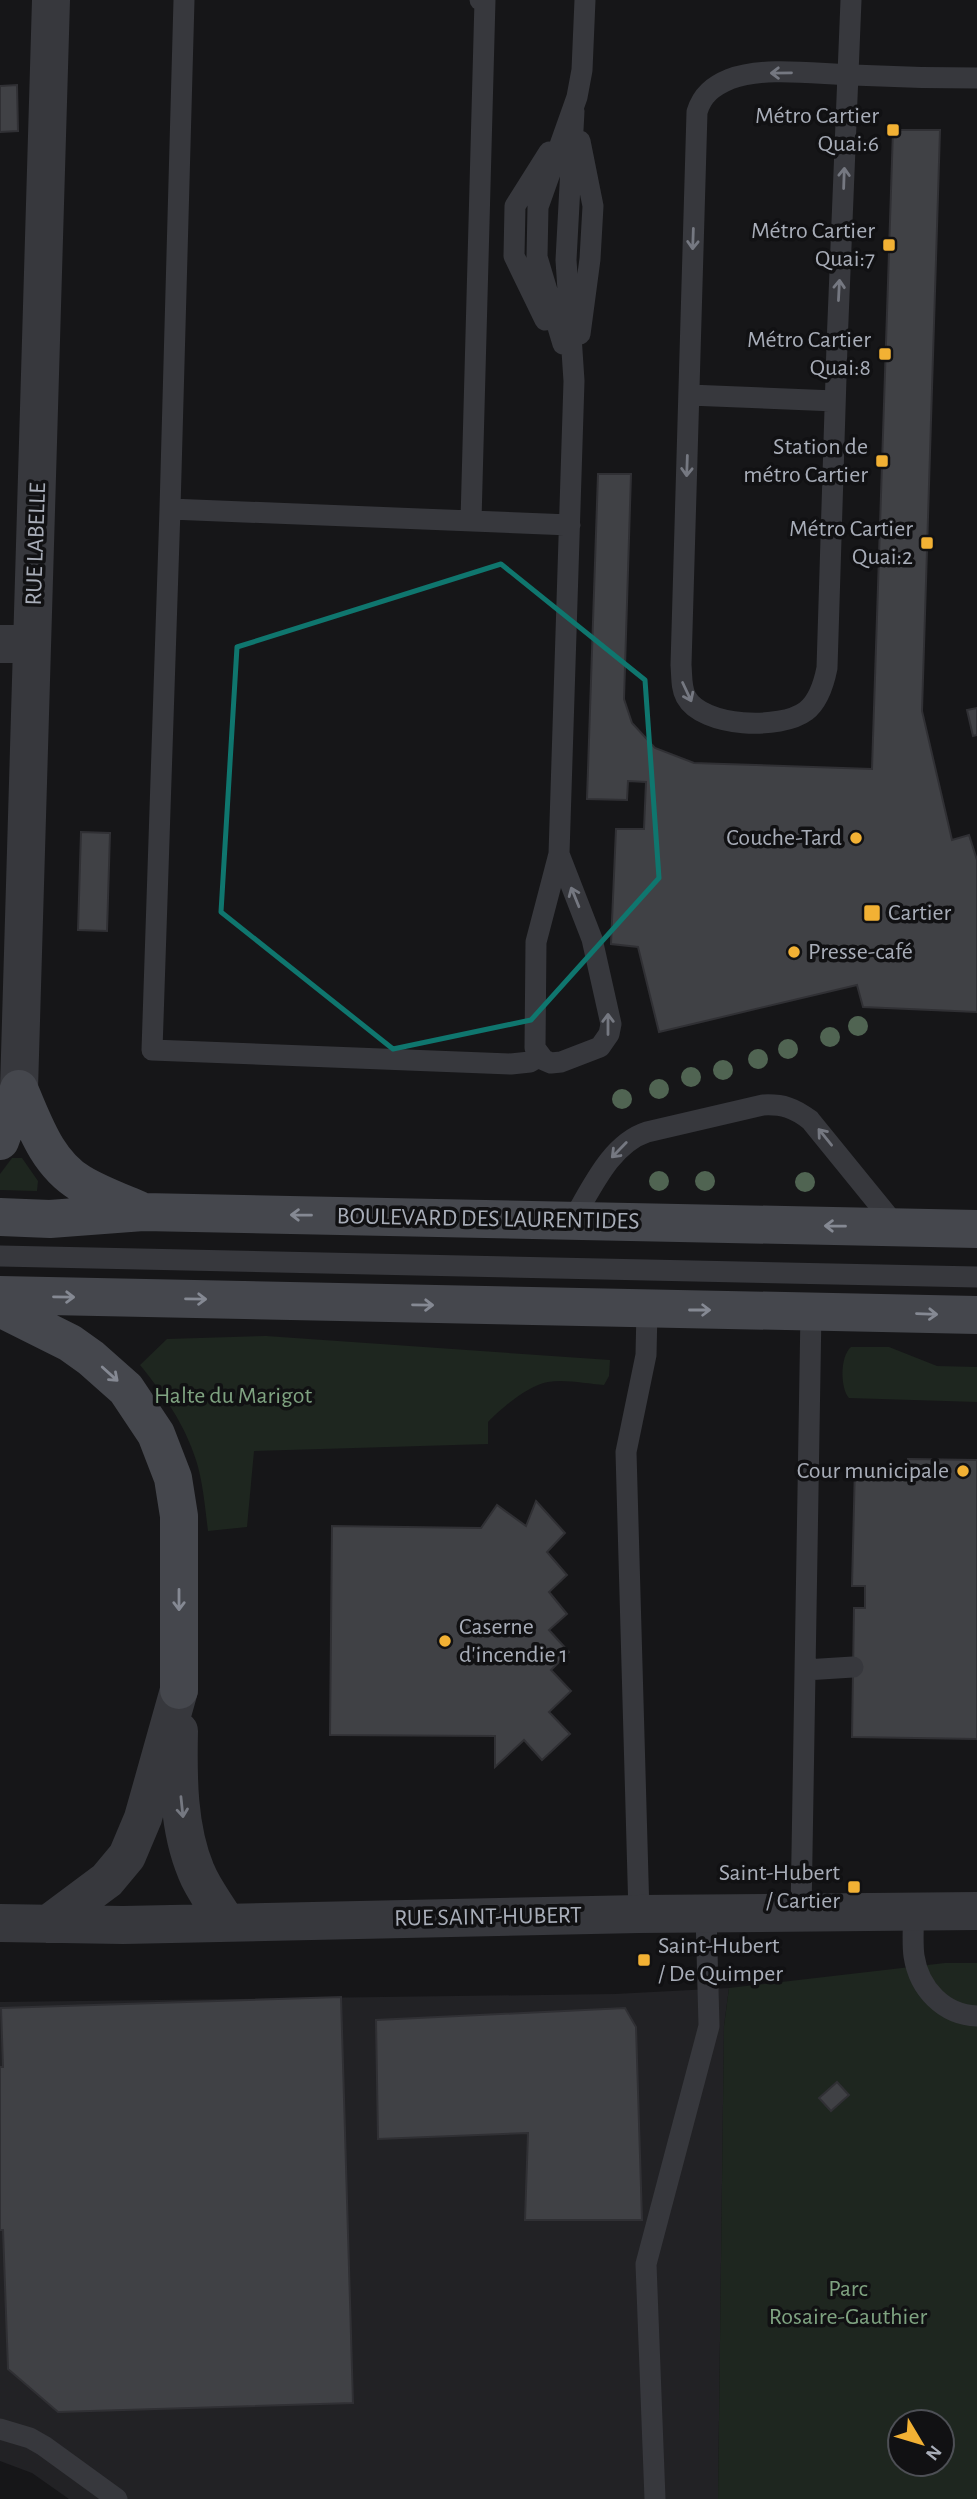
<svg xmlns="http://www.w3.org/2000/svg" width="977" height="2499" font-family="'Alegreya Sans',sans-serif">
	<rect width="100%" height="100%" fill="#161618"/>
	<path fill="#222225" d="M 729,1988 L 724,2026 L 718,2499 L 69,2499 L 32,2473 L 0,2461 L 0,2002 L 615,1994 Z"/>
	<path fill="#1e261f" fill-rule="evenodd" d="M 12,1158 L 22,1158 L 38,1181 L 37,1191 L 0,1190 L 0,1174 Z
		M 266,1336 L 610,1360 L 609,1376 L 604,1385 C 587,1384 566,1379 548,1382 C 529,1385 501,1408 488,1422 L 488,1444 L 254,1451 L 247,1527 L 208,1531 C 205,1507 203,1482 196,1460 C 185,1425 163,1393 140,1365 L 167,1339 Z
		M 851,1347 L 889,1347 L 937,1366 L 977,1367 L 977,1402 L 849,1398 C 840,1388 840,1356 851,1347 Z
		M 945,1963 L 977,1963 L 977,2499 L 718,2499 L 724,2026 L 729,1988 ZM 900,2422 L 942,2422 L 942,2464 L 900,2464 Z"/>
	<path fill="#404145" stroke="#303034" stroke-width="2" d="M 17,85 L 18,131 L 0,132 L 0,86 Z
		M 893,130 L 940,130 L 922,711 L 952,840 L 969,835 L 977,860 L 977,1012 L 863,1007 L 857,985 L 659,1032 L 638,947 L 611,944 L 616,829 L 644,829 L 646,782 L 628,781 L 627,800 L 587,799 L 598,474 L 631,474 L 624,699 L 632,723 L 655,748 L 694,763 L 872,769 Z
		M 977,708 L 977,735 L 973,736 L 967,710 Z
		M 81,832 L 110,833 L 107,931 L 78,930 Z
		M 908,1459 L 977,1460 L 977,1739 L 852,1737 L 854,1608 L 865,1608 L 865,1586 L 852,1586 L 855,1466 L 907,1467 Z
		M 536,1501 L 565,1533 L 547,1552 L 567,1575 L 549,1592 L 567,1614 L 549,1630 L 569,1652 L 551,1670 L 571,1691 L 549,1712 L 570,1734 L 542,1760 L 524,1740 L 495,1767 L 495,1736 L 330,1735 L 332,1526 L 481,1528 L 497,1505 L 526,1526 Z
		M 341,1997 L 353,2403 L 58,2412 L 8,2369 L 3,2230 L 0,2230 L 0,2067 L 3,2067 L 1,2008 Z
		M 625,2008 L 636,2027 L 642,2220 L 525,2220 L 528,2133 L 378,2139 L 376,2020 Z
		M 837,2082 L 849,2095 L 831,2111 L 819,2098 Z"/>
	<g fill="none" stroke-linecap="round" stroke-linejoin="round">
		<path stroke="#37383d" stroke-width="21" d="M 851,0 L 837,345 L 827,668 C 824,683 819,701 806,711 C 781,730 703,728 686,697 C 681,688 682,676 681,665 L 697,112 C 702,95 713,86 730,79 C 764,66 816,74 853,75 C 894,77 936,78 977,78
			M 580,141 L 593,206 L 590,259 L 580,334
			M 545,320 L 514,256 L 515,206 L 549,152
			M 563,344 L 537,257 L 538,207 L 577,97 L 582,70 L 585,0
			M 689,395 L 835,401
			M 170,509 L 184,0
			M 471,521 L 485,0 L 480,0
			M 559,854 L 592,939 L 611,1024 L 609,1034 L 600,1047 L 561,1062 L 551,1063 L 544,1060 L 535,1048 L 536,942 L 559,854 L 574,381 L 566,260 L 574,111
			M 540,1056 L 530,1062 L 511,1064 L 152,1050 L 170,509 L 570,525
			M 572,1221 C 591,1190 610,1144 647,1132 L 763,1105 C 783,1104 794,1108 810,1120 L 897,1227
			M 0,1256 L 977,1277
			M 805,1670 L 853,1667
			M 913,1912 C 914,1926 912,1942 914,1956 C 919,1989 944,2015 977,2016
			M 801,1913 L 811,1311
			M 639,1914 L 626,1452 L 646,1355 L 647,1310
			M 0,2429 L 30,2438 L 44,2446 L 117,2499
			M 655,2499 L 646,2264 L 709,2026 L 706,1914"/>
		<path stroke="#37383d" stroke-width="38" d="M 0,644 L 32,644
			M 19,1089 L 51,0"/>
		<path stroke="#37383d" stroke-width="38" d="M 179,1731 C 178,1777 178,1828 196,1871 C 203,1889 216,1905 226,1922
			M 0,1923 L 123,1925 L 639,1914 L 977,1911
			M 48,1924 L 107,1880 L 127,1856 L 143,1818 L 179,1690"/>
		<path stroke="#45474d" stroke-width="38" d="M 19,1089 C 34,1123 46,1162 80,1183 C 98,1194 120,1202 139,1210
			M 0,1141 L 19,1089
			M 0,1217 L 50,1219 L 143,1212 L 977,1229
			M 0,1295 L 977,1315
			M 0,1308 L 70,1343 L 91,1358 L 126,1389 L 156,1434 L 173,1478 L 179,1516 L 179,1690"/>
	</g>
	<g fill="#506452">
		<circle cx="858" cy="1026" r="10"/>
		<circle cx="830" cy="1037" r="10"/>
		<circle cx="788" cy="1049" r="10"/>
		<circle cx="758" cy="1059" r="10"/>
		<circle cx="723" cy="1070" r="10"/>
		<circle cx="691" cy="1077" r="10"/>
		<circle cx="659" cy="1089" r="10"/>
		<circle cx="622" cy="1099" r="10"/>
		<circle cx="659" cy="1181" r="10"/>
		<circle cx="705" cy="1181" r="10"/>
		<circle cx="805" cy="1182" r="10"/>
	</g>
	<defs><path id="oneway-shaft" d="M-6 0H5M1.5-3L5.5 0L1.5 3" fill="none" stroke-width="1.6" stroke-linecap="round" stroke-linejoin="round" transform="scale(1.75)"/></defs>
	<g stroke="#757881">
		<use href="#oneway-shaft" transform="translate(781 73) rotate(179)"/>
		<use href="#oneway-shaft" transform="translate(844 178) rotate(-88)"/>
		<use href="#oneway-shaft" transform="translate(693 239) rotate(92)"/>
		<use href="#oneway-shaft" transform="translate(839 290) rotate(-87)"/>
		<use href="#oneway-shaft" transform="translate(687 466) rotate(92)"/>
		<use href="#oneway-shaft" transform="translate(687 692) rotate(65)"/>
		<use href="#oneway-shaft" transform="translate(575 897) rotate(-112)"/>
		<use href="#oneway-shaft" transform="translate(608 1024) rotate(-90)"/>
		<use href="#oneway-shaft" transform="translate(825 1137) rotate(-129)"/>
		<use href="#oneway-shaft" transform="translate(619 1150) rotate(134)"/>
		<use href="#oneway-shaft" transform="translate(182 1807) rotate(84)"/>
	</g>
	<g stroke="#858993">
		<use href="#oneway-shaft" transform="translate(301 1215) rotate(-179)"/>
		<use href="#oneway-shaft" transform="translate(835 1226) rotate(-179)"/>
		<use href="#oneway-shaft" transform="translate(64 1297) rotate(1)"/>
		<use href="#oneway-shaft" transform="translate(196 1299) rotate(1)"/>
		<use href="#oneway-shaft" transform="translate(423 1305) rotate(1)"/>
		<use href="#oneway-shaft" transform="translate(700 1310)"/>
		<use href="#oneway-shaft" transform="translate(927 1314) rotate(2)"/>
		<use href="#oneway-shaft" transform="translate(110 1374) rotate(42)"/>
		<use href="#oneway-shaft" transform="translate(179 1600) rotate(90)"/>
	</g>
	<path fill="none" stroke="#0f766e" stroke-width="5" stroke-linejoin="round" d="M 501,564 L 645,680 L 659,878 L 531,1020 L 393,1049 L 221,912 L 237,647 Z"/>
	<g fill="#f2b134" stroke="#111113" stroke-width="2.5">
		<rect x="886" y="123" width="14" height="14" rx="3.5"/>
		<rect x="882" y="238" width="14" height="14" rx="3.5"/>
		<rect x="878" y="347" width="14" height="14" rx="3.5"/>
		<rect x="875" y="454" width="14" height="14" rx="3.5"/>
		<rect x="920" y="536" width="14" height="14" rx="3.5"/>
		<circle cx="856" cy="838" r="7"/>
		<rect x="863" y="904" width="18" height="18" rx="3.5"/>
		<circle cx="794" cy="952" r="7"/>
		<circle cx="963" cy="1471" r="7"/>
		<circle cx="445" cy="1641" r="7"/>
		<rect x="847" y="1880" width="14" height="14" rx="3.5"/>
		<rect x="637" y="1953" width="14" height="14" rx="3.5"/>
	</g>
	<g text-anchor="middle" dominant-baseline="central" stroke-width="7" stroke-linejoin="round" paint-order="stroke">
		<g font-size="24" fill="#a8adb8" stroke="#111113" text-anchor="end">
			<text x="879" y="116">Métro Cartier<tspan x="879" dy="28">Quai:6</tspan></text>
			<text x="875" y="231">Métro Cartier<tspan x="875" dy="28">Quai:7</tspan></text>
			<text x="871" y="340">Métro Cartier<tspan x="871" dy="28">Quai:8</tspan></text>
			<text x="868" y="447">Station de<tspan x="868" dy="28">métro Cartier</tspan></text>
			<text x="913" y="529">Métro Cartier<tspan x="913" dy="28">Quai:2</tspan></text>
			<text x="842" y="838">Couche-Tard</text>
			<text x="888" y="913" text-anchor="start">Cartier</text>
			<text x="808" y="952" text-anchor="start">Presse-café</text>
			<text x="949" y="1471">Cour municipale</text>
			<text x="459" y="1627" text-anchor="start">Caserne<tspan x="459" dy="28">d'incendie 1</tspan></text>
			<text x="840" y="1873">Saint-Hubert<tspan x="840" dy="28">/ Cartier</tspan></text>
			<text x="658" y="1946" text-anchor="start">Saint-Hubert<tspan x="658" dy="28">/ De Quimper</tspan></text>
		</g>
		<g font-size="24" fill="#a8adb8" stroke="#111113">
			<text transform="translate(36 544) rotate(-88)">RUE LABELLE</text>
			<text transform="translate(488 1219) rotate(1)">BOULEVARD DES LAURENTIDES</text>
			<text transform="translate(488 1917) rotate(-1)">RUE SAINT-HUBERT</text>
		</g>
		<g font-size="24" fill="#7fa381" stroke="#111113">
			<text x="233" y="1396">Halte du Marigot</text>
			<text x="848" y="2289">Parc<tspan x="848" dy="28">Rosaire-Gauthier</tspan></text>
		</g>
	</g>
	<g transform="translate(921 2443) rotate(128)"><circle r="33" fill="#111113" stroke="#4d4f55" stroke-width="2"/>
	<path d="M0-5L12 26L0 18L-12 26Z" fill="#f2b134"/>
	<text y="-10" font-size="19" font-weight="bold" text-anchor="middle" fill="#a8adb8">N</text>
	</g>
</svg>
